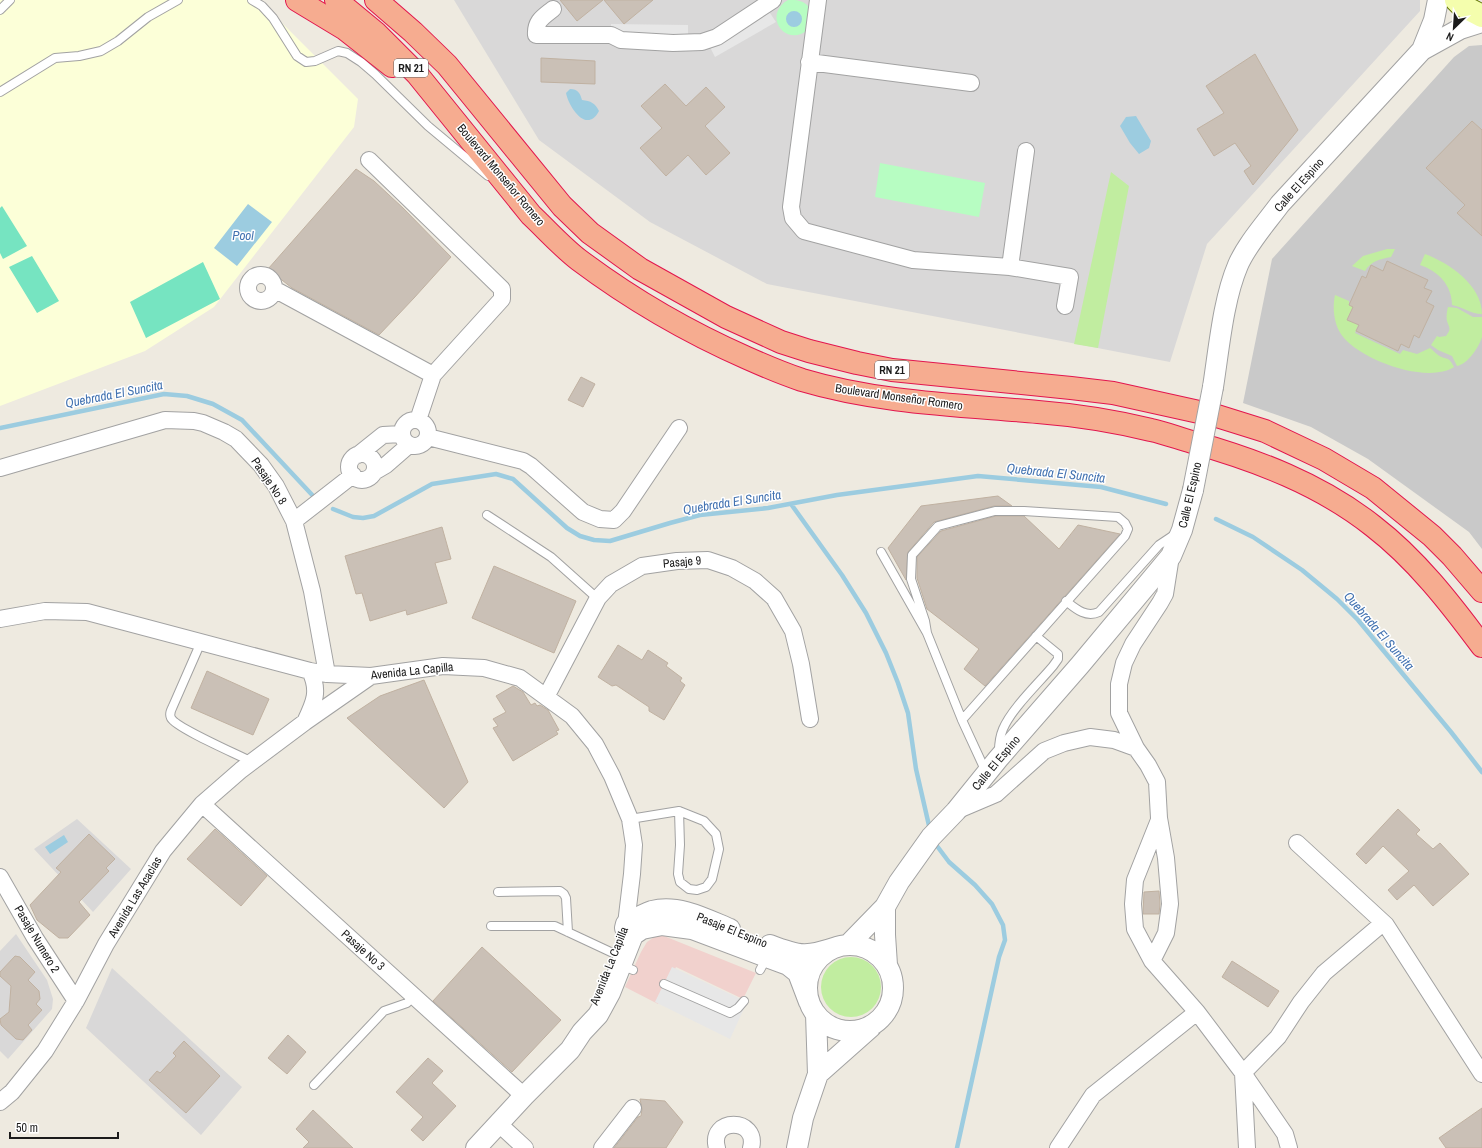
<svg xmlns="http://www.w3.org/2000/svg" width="1482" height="1148" font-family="'Archivo Narrow',sans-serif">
	<rect width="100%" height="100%" fill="#eeeae0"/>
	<path fill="#d9d8d8" d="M 454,0 L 1420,0 L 1420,11 L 1207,244 L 1170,362 L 767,284 L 650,222 L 539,140 Z
		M 77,819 L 131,869 L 93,912 L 34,849 Z
		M 16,934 L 47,980 L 53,999 L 52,1009 L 8,1059 L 0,1051 L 0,951 Z
		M 112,968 L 242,1087 L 201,1135 L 86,1028 Z"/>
	<path fill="#f1d1cd" d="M 659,934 L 756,973 L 743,999 L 676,967 L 658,1004 L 625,987 L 641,952 L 647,942 Z"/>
	<path fill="#fcffd8" d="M 0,0 L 259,0 L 358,99 L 354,127 L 214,307 L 145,351 L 0,406 Z"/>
	<path fill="#c9c9c9" d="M 1482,45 L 1482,549 L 1469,532 L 1368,459 L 1311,427 L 1243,403 L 1272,259 L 1454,57 L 1469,46 Z"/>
	<path fill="#c1eda0" d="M 1111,172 L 1129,186 L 1098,348 L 1074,344 Z
		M 1387,249 L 1395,249 L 1391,257 C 1380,259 1371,261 1365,271 L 1352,266 L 1363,256 Z
		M 1425,254 C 1449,263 1482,285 1482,314 C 1471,314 1463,307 1452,305 C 1452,285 1438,271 1420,265 Z
		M 1335,295 L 1349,301 L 1349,305 L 1353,307 L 1347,319 L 1358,325 L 1355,333 L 1400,354 L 1403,350 L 1417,354 L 1430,348 C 1433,350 1435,353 1438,355 C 1447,361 1448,355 1454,367 C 1427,384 1364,361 1344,338 C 1334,327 1332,309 1335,295 Z
		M 1448,307 L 1457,308 L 1473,317 L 1482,317 C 1482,323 1482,331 1482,337 C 1479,347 1468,364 1457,366 L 1452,356 L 1438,350 L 1431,345 L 1437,336 L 1439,337 L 1446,336 C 1452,328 1449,328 1447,321 C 1446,317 1447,311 1448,307 Z
		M821 987a30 30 0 1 1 60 0a30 30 0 1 1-60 0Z"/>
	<path fill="#b7fdc2" d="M 788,0 C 797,0 803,0 809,7 L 808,30 C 785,48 762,15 788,0 Z
		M 880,163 L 985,183 L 979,217 L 875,197 Z"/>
	<path fill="#76e4c1" d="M 2,206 L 27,246 L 3,259 L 0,253 L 0,208 Z
		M 32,256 L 59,301 L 37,313 L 9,267 Z
		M 203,262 L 220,299 L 146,338 L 130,302 Z"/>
	<path fill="#e7e7e7" d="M 768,10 L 776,22 L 715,57 L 709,45 Z
		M 611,24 L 688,25 L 688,37 L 611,34 Z
		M 672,967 L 747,1002 L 730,1039 L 655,1002 Z"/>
	<path fill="#9ccce0" d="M786 19a8 8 0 1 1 16 0a8 8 0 1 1-16 0Z
		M 570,89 C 578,89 580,93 582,100 C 591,101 595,103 599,111 C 587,134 569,108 566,93 Z
		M 1136,116 L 1151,141 L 1149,148 L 1139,154 L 1130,143 L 1120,126 L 1126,117 Z
		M 248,204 L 272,222 L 237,266 L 214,248 Z
		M 64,835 L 68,842 L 50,854 L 45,847 Z"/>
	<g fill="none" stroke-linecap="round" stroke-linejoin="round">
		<path stroke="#9ccce0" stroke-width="4.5" d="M 0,428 L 164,394 L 187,396 L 213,404 L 242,420 L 315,498
			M 791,504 L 842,575 L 866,613 L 886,653 L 898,683 L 908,713 L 916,769 L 930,830
			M 333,509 L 353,517 L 363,518 L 374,516 L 432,484 L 496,474 L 513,479 L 567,528 L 580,536 L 594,540 L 610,541 L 670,523 L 700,515 L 768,508 L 837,495 L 978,476 L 1101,487 L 1166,504
			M 1216,519 L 1253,537 L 1302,570 L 1337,599 L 1358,620 L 1451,732 L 1482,772
			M 934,842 L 949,862 L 975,885 L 992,904 L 1003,925 L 1005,940 L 999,957 L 957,1148"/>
	</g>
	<path fill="#cac0b6" stroke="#c0b1a1" d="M 560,0 L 603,0 L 577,21 Z
		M 604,0 L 653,0 L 624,24 Z
		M 1255,54 L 1298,130 L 1253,185 L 1244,171 L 1251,166 L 1235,143 L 1214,156 L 1197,129 L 1224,113 L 1206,86 Z
		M 541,58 L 595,61 L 595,84 L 541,82 Z
		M 665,84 L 686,106 L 706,87 L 725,107 L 705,126 L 730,153 L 706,175 L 688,155 L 666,176 L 640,148 L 662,128 L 641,106 Z
		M 1472,121 L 1482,130 L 1482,236 L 1457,213 L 1465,205 L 1426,168 Z
		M 356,169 L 374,181 L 403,208 L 451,257 L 414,298 L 379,335 L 292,288 L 268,269 Z
		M 1387,261 L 1428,280 L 1424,288 L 1432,291 L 1426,302 L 1434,306 L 1419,338 L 1414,335 L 1409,348 L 1401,344 L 1398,351 L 1356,331 L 1359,325 L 1347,320 L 1353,307 L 1349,305 L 1362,276 L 1366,278 L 1371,265 L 1383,271 Z
		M 581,377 L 595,384 L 583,407 L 568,400 Z
		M 998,496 L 1012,506 L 994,506 L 934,522 L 908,552 L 906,580 L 888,548 L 921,506 Z
		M 996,516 L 1024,516 L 1059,549 L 1078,525 L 1120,534 L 985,686 L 964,669 L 979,649 L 927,609 L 917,578 L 917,557 L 941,531 Z
		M 442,527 L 451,559 L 435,563 L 447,603 L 407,615 L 406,610 L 370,621 L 362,593 L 356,594 L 345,556 Z
		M 494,566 L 576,601 L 554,653 L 472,618 Z
		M 618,645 L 642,660 L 648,650 L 668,663 L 666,666 L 682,678 L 680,681 L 685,685 L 664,720 L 649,711 L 649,707 L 616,685 L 612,686 L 598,677 Z
		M 207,671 L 269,699 L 253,735 L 191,708 Z
		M 424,680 L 468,782 L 444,808 L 347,718 L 380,696 Z
		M 513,686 L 523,692 L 531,705 L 535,703 L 537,706 L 540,705 L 548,710 L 559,730 L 556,731 L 558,734 L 513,761 L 493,728 L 498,726 L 493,719 L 506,712 L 496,696 Z
		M 1398,809 L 1420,830 L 1416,834 L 1433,849 L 1440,843 L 1469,874 L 1433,906 L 1414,885 L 1397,900 L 1388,890 L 1409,871 L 1383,846 L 1366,864 L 1356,854 Z
		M 215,829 L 267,876 L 241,906 L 187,859 Z
		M 89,834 L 115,859 L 106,868 L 109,871 L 79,902 L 90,915 L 68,938 L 59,938 L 37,920 L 30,905 L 61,872 L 56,868 Z
		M 1159,891 L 1160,904 L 1159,914 L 1143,914 L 1144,892 Z
		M 482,947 L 561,1020 L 512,1072 L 433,1001 Z
		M 15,956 L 20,957 L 35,972 L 28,980 L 39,991 L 40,999 L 36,1004 L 42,1010 L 28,1025 L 32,1030 L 23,1040 L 16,1039 L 1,1025 L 0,1019 L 9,1012 L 11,986 L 0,976 L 0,972 Z
		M 1232,961 L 1279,991 L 1268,1007 L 1222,977 Z
		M 288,1035 L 306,1052 L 287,1074 L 268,1058 Z
		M 184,1041 L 220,1076 L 186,1113 L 149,1080 L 157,1071 L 160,1073 L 176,1056 L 173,1053 Z
		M 428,1058 L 443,1071 L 432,1083 L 456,1106 L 423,1141 L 411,1130 L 423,1117 L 396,1092 Z
		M 640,1099 L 665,1101 L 683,1122 L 666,1148 L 614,1148 L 638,1117 L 641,1116 L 642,1109 Z
		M 1482,1108 L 1482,1148 L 1446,1148 L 1439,1138 Z
		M 313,1110 L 353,1148 L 303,1148 L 309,1142 L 296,1129 Z"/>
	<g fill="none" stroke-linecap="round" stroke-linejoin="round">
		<defs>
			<path id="service" d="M 252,0 L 262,6 L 273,18 L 297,56 L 306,62 L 315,61 L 338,51 L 347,53 L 361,62 L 375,74 L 428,126 L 488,176
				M 0,10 L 10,0
				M 0,92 L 55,58 L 79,56 L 101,51 L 118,41 L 148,17 L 178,0
				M 487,515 L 551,557 L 598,599
				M 881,552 L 927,633 L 962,720 L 986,772
				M 1066,601 C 1076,609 1086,618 1099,612 L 1159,545 L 1174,535
				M 927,633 L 925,621 L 911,579 L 912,555 L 938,526 L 995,511 L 1024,511 L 1118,517 L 1125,523 L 1128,529 L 1125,536 L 962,720
				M 201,642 L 173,706 C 171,710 169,714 171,718 C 176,728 239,755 252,762
				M 999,751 C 999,744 1000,736 1003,729 C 1012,708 1038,684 1053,666 L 1058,659 L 1058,654 L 1036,636
				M 630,819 L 679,811 L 704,821 L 716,834 L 719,849 L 712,879 L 706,887 L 697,890 L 689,889 L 680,882 L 678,874 L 680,845 L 679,811
				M 498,892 L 560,891 L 564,894 L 566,898 L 568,932
				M 491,926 L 555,926 L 615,954
				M 621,965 L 633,970
				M 760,970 L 767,957
				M 664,984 L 730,1013 L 738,1008 L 744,1001
				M 314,1085 L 384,1011 L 407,1003 L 414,996"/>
			<path id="minor" d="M 818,0 L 791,207 L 793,218 L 804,231 L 913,260 L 1010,267 L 1070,277 L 1065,306
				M 553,9 C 543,17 535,21 536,35 L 611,35 L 621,40 L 673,43 L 702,42 L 717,37 L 773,0
				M 809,62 L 971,83
				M 369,160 L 502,289 L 502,299 L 433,375 L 418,420
				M 1010,267 L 1026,151
				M248 288a13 13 0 1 1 26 0a13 13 0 1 1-26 0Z
				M 274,289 L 433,375
				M402 433a13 13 0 1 1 26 0a13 13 0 1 1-26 0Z
				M 428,437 L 523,461 L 531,466 L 583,512 L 600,519 L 614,520 L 623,511 L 679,428
				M349 467a13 13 0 1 1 26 0a13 13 0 1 1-26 0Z
				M 358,455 L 383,435 L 402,434
				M 0,468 L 165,420 L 194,421 L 203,423 L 224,432 L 236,439 L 261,465 L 276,486 L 294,521 L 312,591 L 327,674
				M 374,472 L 386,465 L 409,445
				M 294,521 L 353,475
				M 0,619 L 45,611 L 87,612 L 310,671 L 327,674 L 371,676 L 443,666 L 484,668 L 520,678 L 572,716 L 595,744 L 612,776 L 630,819 L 634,845 L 632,874 L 626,924
				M 546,697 L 598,598 L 611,584 L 642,566 L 677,561 L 708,560 L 732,568 L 755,581 L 774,598 L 793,631 L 801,664 L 810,719
				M 305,722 C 314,703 320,691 310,671
				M 202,804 L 524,1096
				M 956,811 L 996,794 L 1044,751 L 1064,743 L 1090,737 L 1114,740 L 1136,748
				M 1159,820 L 1135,880 L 1133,904 L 1135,929 L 1152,961 L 1197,1012 L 1243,1073 L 1285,1134 L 1289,1148
				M 1297,843 L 1386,925 L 1482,1074
				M 0,877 L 35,938 L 76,1001
				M 1152,961 L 1166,933 L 1170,904 L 1166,858 L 1159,818 L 1157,782 L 1148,765 L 1136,748 L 1119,713 L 1119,684 L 1124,663 L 1133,644 L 1160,603 L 1165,594 L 1171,556
				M 0,1102 L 12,1092 L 45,1051 L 76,1001 L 106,944 L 163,851 L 202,804 L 241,770 L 305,722 L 371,676
				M 499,1124 L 525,1148
				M 602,1148 L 633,1108
				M 717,1148 C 708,1117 759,1117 751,1148
				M 1058,1148 L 1093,1095 L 1197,1012
				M 1247,1148 L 1243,1073 L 1278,1037 L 1301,1002 L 1324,973 L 1383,923"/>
			<path id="tertiary" d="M 1422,50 L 1434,20 L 1438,0
				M 1213,387 C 1219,349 1223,300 1238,265 C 1247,244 1266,223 1280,204 L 1422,50 L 1460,29 L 1482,22
				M 885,907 L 885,935 L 887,965
				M 625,928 L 626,924 C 635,919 643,914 652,911 C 678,904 706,919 730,929
				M807 988a43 43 0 1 1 86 0a43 43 0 1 1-86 0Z
				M 770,945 C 801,957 807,957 837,947
				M 848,945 L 885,907 L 899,882 L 931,837 L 956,811 L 998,759 L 1080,665 L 1171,556 L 1182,530 L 1193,490
				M 818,1074 L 871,1027
				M 476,1148 L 524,1096 L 570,1050 L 582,1032 L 598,1015 L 610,993 L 633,935 L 642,929 L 662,925 L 692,929 L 788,965 L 798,973 L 809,1002
				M 797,1148 L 803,1118 L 818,1074 L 816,1014"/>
			<path id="secondary" d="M 1456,0 L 1461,5 L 1482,16"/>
			<path id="trunk" d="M 297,0 L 345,29 L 392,66
				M 336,0 L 376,33 L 417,74 L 531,215 C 547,230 562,247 579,260 C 631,299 688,332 747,358 C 765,366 784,374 802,380 C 879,403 960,405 1038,412 C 1076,415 1114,421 1151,430 C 1165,433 1178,438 1192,442 C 1256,460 1320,484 1373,526 C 1416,559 1450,603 1482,646
				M 376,0 L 413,32 L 447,65 L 562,206 L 590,233 L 640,269 L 726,317 L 781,342 L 809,351 L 857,363 L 892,370 L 1071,388 L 1113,393 L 1217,416 L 1265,431 L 1324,459 L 1373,488 L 1432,536 L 1452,556 L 1482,591"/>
		</defs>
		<use href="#service" stroke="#a2a2a2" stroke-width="10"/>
		<use href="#minor" stroke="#a2a2a2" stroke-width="18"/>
		<use href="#tertiary" stroke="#a2a2a2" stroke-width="22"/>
		<use href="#secondary" stroke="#607500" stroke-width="24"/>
		<use href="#trunk" stroke="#e2164e" stroke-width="24"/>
		<use href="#service" stroke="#fff" stroke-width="8"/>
		<use href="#minor" stroke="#fff" stroke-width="16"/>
		<use href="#tertiary" stroke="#fff" stroke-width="20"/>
		<use href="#secondary" stroke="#f4fead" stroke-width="22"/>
		<use href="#trunk" stroke="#f6ac90" stroke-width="22"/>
		<defs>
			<path id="tertiary-bridge" d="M 1193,490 L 1213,387"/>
		</defs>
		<use href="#tertiary-bridge" stroke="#a2a2a2" stroke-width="22" stroke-linecap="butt"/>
		<use href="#tertiary-bridge" stroke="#fff" stroke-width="20"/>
	</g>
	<g text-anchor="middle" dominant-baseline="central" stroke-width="3" stroke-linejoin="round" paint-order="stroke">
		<g fill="#fff" stroke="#5f5f5f" stroke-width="1">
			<rect x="394" y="59" width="34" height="18" rx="3"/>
			<rect x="875" y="361" width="34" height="18" rx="3"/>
		</g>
		<g font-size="11" font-weight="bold" fill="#1b1b1b">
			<text x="411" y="68">RN 21</text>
			<text x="892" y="370">RN 21</text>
		</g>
		<g font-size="12" fill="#1b1b1b" stroke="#fff">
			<text transform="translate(501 175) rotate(50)">Boulevard Monseñor Romero</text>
			<text transform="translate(1299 185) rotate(-48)">Calle El Espino</text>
			<text transform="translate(899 397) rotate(8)">Boulevard Monseñor Romero</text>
			<text transform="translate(269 481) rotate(56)">Pasaje No 8</text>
			<text transform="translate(1190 495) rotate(-77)">Calle El Espino</text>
			<text transform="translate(682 562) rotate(-5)">Pasaje 9</text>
			<text transform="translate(412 671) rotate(-6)">Avenida La Capilla</text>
			<text transform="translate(996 763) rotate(-50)">Calle El Espino</text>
			<text transform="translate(135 897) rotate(-59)">Avenida Las Acacias</text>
			<text transform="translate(732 930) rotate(22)">Pasaje El Espino</text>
			<text transform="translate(37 939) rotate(59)">Pasaje Numero 2</text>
			<text transform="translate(363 950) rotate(42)">Pasaje No 3</text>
			<text transform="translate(609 966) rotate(-68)">Avenida La Capilla</text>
		</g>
		<g font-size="13" font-style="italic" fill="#4272b1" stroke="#fff">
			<text x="243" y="235">Pool</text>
			<text transform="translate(114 394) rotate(-11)">Quebrada El Suncita</text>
			<text transform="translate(1056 473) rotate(6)">Quebrada El Suncita</text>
			<text transform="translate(732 502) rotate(-9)">Quebrada El Suncita</text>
			<text transform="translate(1379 631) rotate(49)">Quebrada El Suncita</text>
		</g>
	</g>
	<g transform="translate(1454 28) rotate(205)" stroke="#ffffff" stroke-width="3" paint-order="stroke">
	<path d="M0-3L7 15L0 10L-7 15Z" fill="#1b1b1b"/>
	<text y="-6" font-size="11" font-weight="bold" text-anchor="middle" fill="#1b1b1b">N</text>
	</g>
	<path d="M10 1132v6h108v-6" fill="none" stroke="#1b1b1b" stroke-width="2"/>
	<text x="16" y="1132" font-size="12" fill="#1b1b1b" stroke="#ffffff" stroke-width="3" paint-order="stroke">50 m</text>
</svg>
